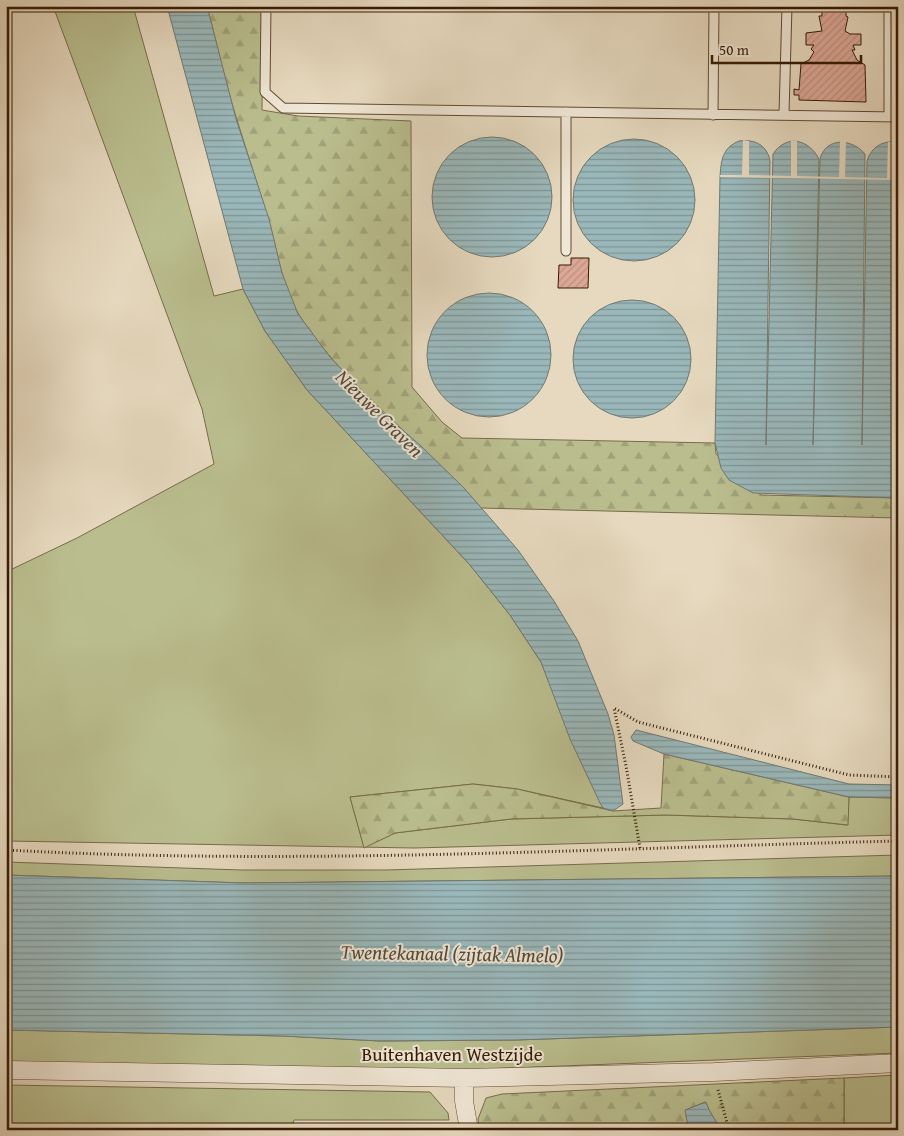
<svg xmlns="http://www.w3.org/2000/svg" width="904" height="1136" font-family="'Gentium Book Plus',serif">
	<defs>
		<pattern id="forest-firs" width="22" height="20" patternUnits="userSpaceOnUse" patternTransform="scale(1.25)"><rect width="22" height="20" fill="#babe8f"/><path d="M5 1l3.5 6h-7zM16 11l3.5 6h-7z" fill="#a0a37a"/></pattern>
		<pattern id="water-rules" width="6" height="5" patternUnits="userSpaceOnUse" patternTransform="scale(1.25)"><rect width="6" height="5" fill="#9ab8bb"/><path d="M0 2.5h6" fill="none" stroke="#7e9596"/></pattern>
		<pattern id="building-hatch" width="6" height="6" patternUnits="userSpaceOnUse" patternTransform="scale(1.25)"><rect width="6" height="6" fill="#dca796"/><path d="M-1 1l2-2M0 6l6-6M5 7l2-2" fill="none" stroke="#bd8f80"/></pattern>
	</defs>
	<rect width="100%" height="100%" fill="#e6d9bf"/>
	<filter id="stains"><feTurbulence type="fractalNoise" baseFrequency=".004" numOctaves="4"/><feColorMatrix values="0 0 0 0 .2 0 0 0 0 .09 0 0 0 0 .02 0 0 0 .5 -.17"/></filter>
	<radialGradient id="worn" r=".72"><stop offset=".6" stop-color="#630" stop-opacity="0"/><stop offset="1" stop-color="#630" stop-opacity=".3"/></radialGradient>
	<path fill="#babe8f" stroke="#786c49" d="M 53,6 L 133,6 L 214,296 L 243,289 L 265,331 L 307,390 L 470,565 L 510,615 L 541,662 L 603,808 L 517,789 L 473,784 L 350,797 L 364,847 L 395,833 L 511,819 L 666,815 L 793,819 L 847,825 L 849,797 L 898,798 L 898,835 L 414,848 L 6,841 L 6,572 L 77,538 L 214,464 L 202,409 Z
		M 898,855 L 898,876 L 244,883 L 6,875 L 6,862 L 241,870 L 386,870 Z
		M 898,1027 L 898,1053 L 458,1070 L 6,1067 L 6,1030 L 283,1036 L 380,1041 L 516,1040 Z
		M 898,1075 L 898,1130 L 842,1130 L 844,1125 L 844,1078 Z
		M 6,1085 L 430,1092 L 448,1113 L 449,1120 L 294,1120 L 291,1130 L 6,1130 Z"/>
	<path fill="url(#forest-firs)" stroke="#786c49" d="M 207,6 L 263,6 L 262,110 L 298,116 L 411,121 L 412,387 L 442,422 L 462,438 L 715,443 L 716,454 L 761,495 L 898,498 L 898,518 L 481,508 C 423,441 347,390 299,315 C 282,288 277,248 268,218 C 258,185 247,153 237,120 C 225,83 217,44 207,6 Z
		M 664,754 L 849,797 L 848,825 L 793,819 L 666,815 L 511,819 L 395,833 L 364,848 L 350,797 L 473,784 L 517,789 L 613,811 L 661,808 Z
		M 844,1078 L 844,1125 L 842,1130 L 720,1130 C 716,1119 709,1113 705,1102 L 686,1110 L 688,1127 L 685,1130 L 479,1130 L 478,1119 L 486,1098 L 502,1094 Z"/>
	<path fill="url(#water-rules)" stroke="#727971" d="M 167,6 L 207,6 L 236,119 L 269,219 L 282,273 L 298,314 L 330,357 L 385,415 L 421,446 L 464,488 L 518,550 L 554,601 L 578,641 L 608,714 L 614,735 L 623,804 L 613,811 L 603,808 L 600,803 L 570,739 L 541,662 L 510,615 L 470,565 L 307,390 L 265,331 L 243,289 Z
		M432 197a60 60 0 1 1 120 0a60 60 0 1 1-120 0Z
		M573 200a61 61 0 1 1 122 0a61 61 0 1 1-122 0Z
		M 739,141 C 754,139 766,144 770,160 L 766,445 L 773,154 C 786,134 809,139 819,159 L 813,445 L 820,159 C 826,136 853,139 865,154 L 862,445 L 867,161 C 871,147 884,139 898,143 L 898,498 L 753,493 L 729,480 L 721,468 L 715,443 L 720,177 C 721,161 722,148 739,141 Z
		M427 355a62 62 0 1 1 124 0a62 62 0 1 1-124 0Z
		M573 359a59 59 0 1 1 118 0a59 59 0 1 1-118 0Z
		M 636,730 L 849,784 L 898,785 L 898,798 L 849,797 L 664,754 L 633,741 L 631,737 Z
		M 6,875 L 244,883 L 898,876 L 898,1027 L 516,1040 L 380,1041 L 283,1036 L 6,1030 Z
		M 706,1102 C 709,1113 716,1119 720,1130 L 685,1130 L 688,1127 L 685,1110 Z"/>
	<path fill="#e6d9bf" d="M 743,140 L 749,141 L 749,175 L 791,176 L 791,141 L 797,141 L 797,176 L 839,177 L 840,141 L 846,141 L 845,177 L 887,178 L 888,142 L 894,142 L 894,177 L 898,180 L 720,177 L 720,175 L 742,175 Z"/>
	<path fill="url(#building-hatch)" stroke="#351a03" d="M 822,6 L 846,6 L 846,16 L 848,17 L 845,31 L 850,34 L 861,34 L 861,45 L 853,45 L 855,50 L 852,50 L 857,60 L 865,65 L 866,102 L 799,100 L 799,95 L 794,95 L 794,89 L 799,90 L 801,64 L 809,60 L 814,52 L 811,49 L 814,45 L 806,45 L 806,33 L 822,31 L 819,16 L 822,16 Z
		M 571,258 L 589,258 L 588,288 L 558,288 L 559,265 L 571,265 Z"/>
	<g fill="none" stroke-linecap="round" stroke-linejoin="round">
		<defs>
			<path id="service" d="M 266,6 L 265,92 L 283,108 L 898,117
				M 889,6 L 889,117
				M 784,114 L 787,6
				M 713,115 L 714,6
				M 566,251 L 566,112"/>
			<path id="minor" d="M 6,1070 L 464,1078 L 714,1072 L 898,1063
				M 464,1078 L 464,1101 L 469,1130"/>
		</defs>
		<use href="#service" stroke="#614a32" stroke-width="11"/>
		<use href="#minor" stroke="#614a32" stroke-width="19"/>
		<path stroke="#351a03" stroke-width="3" stroke-dasharray="1 2.5" stroke-linecap="butt" d="M 640,848 L 626,766 L 614,708 L 638,722 L 849,775 L 898,777
			M 6,850 C 303,866 601,848 898,841
			M 718,1090 L 729,1130"/>
		<use href="#service" stroke="#efe6d5" stroke-width="9"/>
		<use href="#minor" stroke="#efe6d5" stroke-width="18"/>
	</g>
	<g text-anchor="middle" dominant-baseline="central" stroke-width="4" stroke-linejoin="round" paint-order="stroke">
		<g font-size="19" fill="#351a03" stroke="#efe6d5">
			<text x="452" y="1054">Buitenhaven Westzijde</text>
		</g>
		<g font-size="20" font-style="italic" fill="#53493a" stroke="#efe6d5">
			<text transform="translate(380 413) rotate(45)">Nieuwe Graven</text>
			<text transform="translate(452 953) rotate(1)">Twentekanaal (zijtak Almelo)</text>
		</g>
	</g>
	<rect width="904" height="1136" fill="none" stroke="#e6d9bf" stroke-width="25"/>
	<rect x="8" y="8" width="889" height="1121" fill="none" stroke="#351a03" stroke-width="2.5"/>
	<rect x="12" y="12" width="879" height="1111" fill="none" stroke="#351a03"/>
	<path d="M712 55v8h149v-8" fill="none" stroke="#351a03" stroke-width="2.5"/>
	<text x="719" y="55" font-size="15" fill="#351a03" stroke="#efe6d5" stroke-width="4" paint-order="stroke">50 m</text>
	<rect width="100%" height="100%" filter="url(#stains)"/>
	<rect width="100%" height="100%" fill="url(#worn)"/>
</svg>
